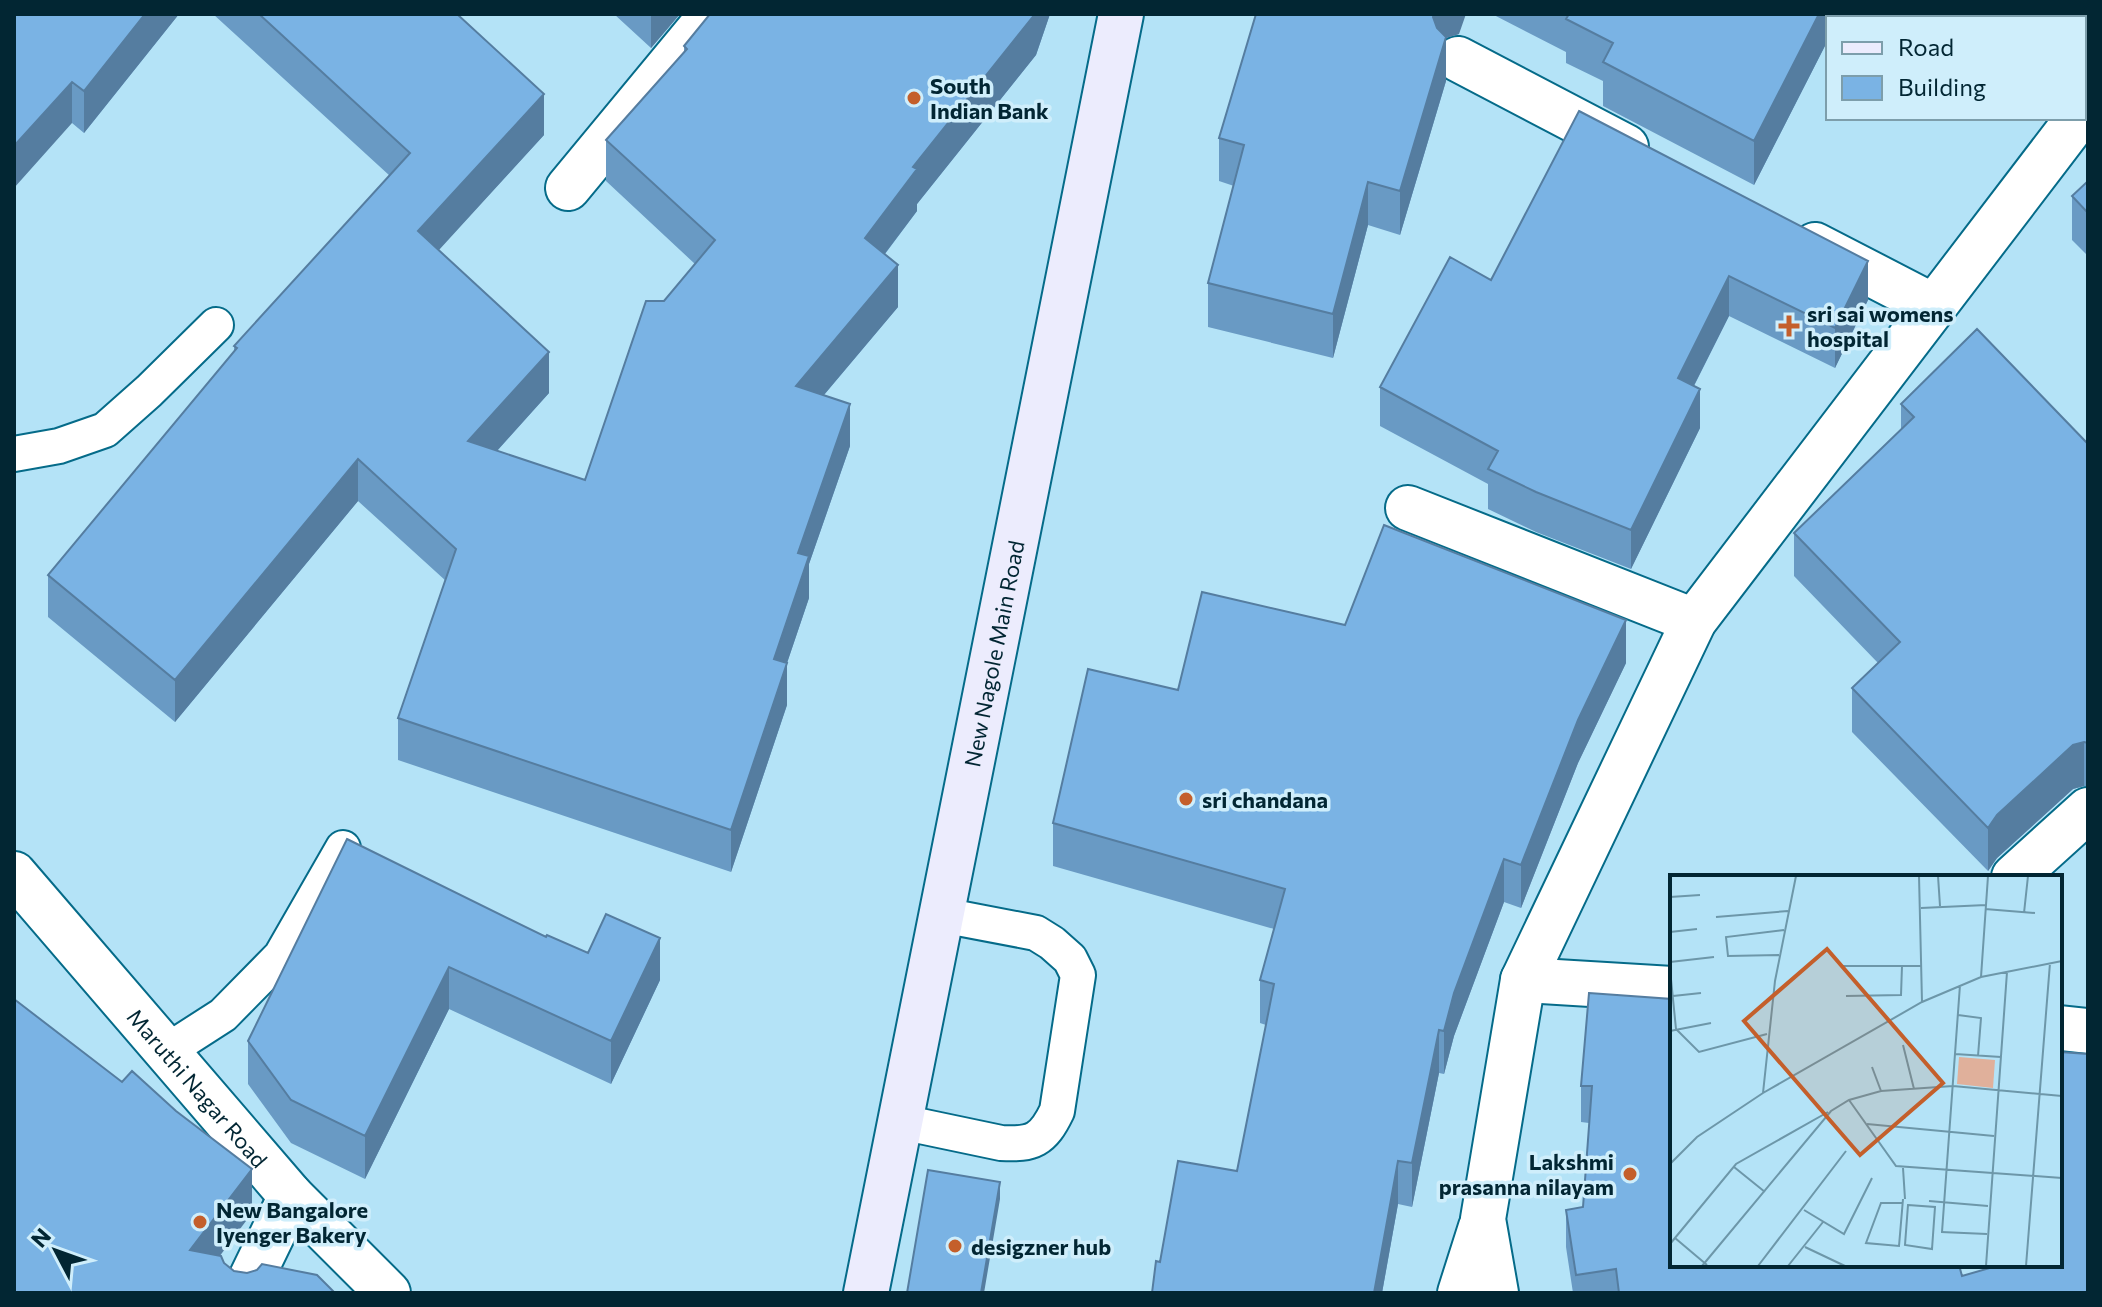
<svg xmlns="http://www.w3.org/2000/svg" width="2102" height="1307" font-family="Commissioner,sans-serif">
	<rect width="100%" height="100%" fill="#b4e3f7"/>
	<g fill="none" stroke-linecap="round" stroke-linejoin="round">
		<defs>
			<path id="lane" d="M 14,454 L 59,446 L 105,430 L 149,391 L 216,325
				M 167,1051 L 223,1015 L 281,956 L 343,848
				M 901,1122 L 1001,1143 C 1033,1145 1043,1140 1057,1111 L 1078,975 L 1070,959 L 1052,943 L 1036,933 L 942,915"/>
			<g id="street">
				<path d="M 1458,59 L 1626,147"/>
				<path d="M 568,188 L 712,14"/>
				<path d="M 1815,245 L 1933,306"/>
				<path d="M 1408,508 L 1694,621"/>
				<path id="s1" d="M 14,874 L 291,1196 L 388,1293"/>
				<path d="M 2014,877 L 2088,810"/>
				<path d="M 1523,980 L 1672,989"/>
				<path d="M 2060,1028 L 2088,1031"/>
				<path d="M 244,1293 L 291,1196"/>
				<path d="M 1460,1293 L 1481,1227"/>
				<path d="M 1496,1293 L 1483,1219 L 1523,980 L 1694,621 L 2078,118"/>
			</g>
			<g id="secondary">
				<path id="s2" d="M 866,1293 L 1121,14"/>
			</g>
		</defs>
		<use href="#lane" stroke="#056b89" stroke-width="38"/>
		<use href="#street" stroke="#056b89" stroke-width="48"/>
		<use href="#secondary" stroke="#056b89" stroke-width="48"/>
		<use href="#lane" stroke="#fff" stroke-width="34"/>
		<use href="#street" stroke="#fff" stroke-width="44"/>
		<use href="#secondary" stroke="#ececfd" stroke-width="44"/>
	</g>
	<path fill="#699ac4" d="M 14,14 L 179,14 L 84,133 L 72,123 Z
		M 213,14 L 457,14 L 544,135 L 438,250 L 549,393 L 497,451 L 585,480 L 664,301 L 695,264 L 606,181 L 606,140 L 684,52 L 684,46 L 710,14 L 1050,14 L 1036,55 L 917,204 L 917,211 L 885,254 L 898,307 L 824,395 L 850,446 L 809,564 L 809,598 L 787,663 L 787,705 L 731,872 L 398,760 L 398,718 L 446,581 L 358,501 L 175,722 L 48,617 L 48,575 L 234,351 L 234,346 L 390,176 Z
		M 614,14 L 680,14 L 651,48 Z
		M 1256,14 L 1459,34 L 1446,38 L 1446,81 L 1400,235 L 1368,225 L 1333,358 L 1208,327 L 1208,283 L 1234,186 L 1219,181 L 1219,138 Z
		M 1492,14 L 1831,14 L 1831,18 L 1828,18 L 1828,40 L 1754,185 L 1603,106 L 1603,81 L 1566,63 L 1566,52 Z
		M 1916,14 L 2088,14 L 2088,22 L 2084,27 L 2084,18 L 1921,18 Z
		M 1579,111 L 1868,300 L 1835,368 L 1729,316 L 1694,386 L 1700,428 L 1631,569 L 1536,532 L 1488,509 L 1488,484 L 1380,426 L 1380,387 L 1491,280 Z
		M 2088,181 L 2088,256 L 2072,240 L 2072,196 Z
		M 1901,404 L 2088,444 L 2088,786 L 2084,786 L 2073,789 L 1997,858 L 1988,871 L 1852,732 L 1852,688 L 1878,663 L 1794,576 L 1794,533 L 1901,430 Z
		M 1345,625 L 1626,663 L 1578,763 L 1521,908 L 1504,902 L 1454,1036 L 1444,1074 L 1439,1073 L 1412,1207 L 1398,1204 L 1382,1293 L 1152,1293 L 1160,1262 L 1237,1171 L 1266,1025 L 1260,1023 L 1260,980 L 1274,929 L 1053,866 L 1053,823 L 1178,690 Z
		M 347,839 L 546,937 L 660,980 L 611,1084 L 449,1009 L 365,1179 L 291,1143 L 248,1084 L 248,1041 Z
		M 1589,993 L 1962,1276 L 2088,1293 L 1573,1293 L 1566,1247 L 1566,1210 L 1583,1207 L 1589,1123 L 1581,1122 L 1581,1086 Z"/>
	<path fill="#557da0" d="M 145,14 L 179,14 L 84,133 L 84,91 Z
		M 651,14 L 680,14 L 651,48 Z
		M 1035,14 L 1050,14 L 1036,55 L 917,204 L 917,211 L 865,280 L 865,238 L 913,167 Z
		M 1434,14 L 1466,14 L 1459,34 L 1446,38 L 1446,81 L 1400,235 L 1400,191 L 1433,61 Z
		M 1819,14 L 1831,14 L 1831,18 L 1828,18 L 1828,40 L 1754,185 L 1754,141 Z
		M 2059,14 L 2088,14 L 2088,22 L 2084,27 L 2084,18 L 2055,18 Z
		M 72,82 L 72,123 L 14,188 L 14,146 Z
		M 544,94 L 544,135 L 418,273 L 418,231 Z
		M 1368,182 L 1368,225 L 1333,358 L 1333,314 Z
		M 1868,261 L 1868,300 L 1835,368 L 1835,328 Z
		M 898,265 L 898,307 L 796,428 L 796,386 Z
		M 1729,276 L 1729,316 L 1678,417 L 1678,378 Z
		M 549,352 L 549,393 L 468,483 L 468,441 Z
		M 1700,389 L 1700,428 L 1631,569 L 1631,530 Z
		M 850,404 L 850,446 L 809,564 L 809,598 L 787,663 L 787,705 L 731,872 L 731,830 L 774,659 L 798,553 Z
		M 358,459 L 358,501 L 175,722 L 175,680 Z
		M 1626,620 L 1626,663 L 1578,763 L 1521,908 L 1521,865 L 1578,720 Z
		M 2084,742 L 2084,786 L 2073,789 L 1997,858 L 1988,871 L 1988,828 L 1997,815 L 2073,745 Z
		M 1504,859 L 1504,902 L 1454,1036 L 1444,1074 L 1444,1031 L 1454,993 Z
		M 660,938 L 660,980 L 611,1084 L 611,1041 Z
		M 449,967 L 449,1009 L 365,1179 L 365,1136 Z
		M 1439,1030 L 1439,1073 L 1412,1207 L 1412,1163 Z
		M 1398,1161 L 1398,1204 L 1382,1293 L 1374,1293 Z
		M 252,1169 L 252,1213 L 192,1293 L 190,1250 Z
		M 1000,1182 L 1000,1199 L 984,1293 L 981,1293 Z"/>
	<path fill="#7ab3e4" stroke="#557da0" stroke-width="2" d="M 14,14 L 145,14 L 84,91 L 72,82 L 14,146 Z
		M 259,14 L 457,14 L 544,94 L 418,231 L 549,352 L 468,441 L 585,480 L 646,301 L 664,301 L 715,240 L 606,140 L 687,49 L 684,46 L 710,14 L 1035,14 L 913,167 L 917,169 L 865,238 L 898,265 L 796,386 L 850,404 L 798,553 L 809,556 L 774,659 L 787,663 L 731,830 L 398,718 L 456,549 L 358,459 L 175,680 L 48,575 L 237,348 L 234,346 L 410,153 Z
		M 1256,14 L 1434,14 L 1433,17 L 1437,28 L 1446,37 L 1400,191 L 1368,182 L 1333,314 L 1208,283 L 1244,145 L 1219,138 Z
		M 1569,14 L 1819,14 L 1754,141 L 1603,62 L 1613,43 L 1566,19 Z
		M 1973,14 L 2059,14 L 2055,18 L 1978,18 Z
		M 1579,111 L 1868,261 L 1835,328 L 1729,276 L 1678,378 L 1700,389 L 1631,530 L 1536,492 L 1488,469 L 1498,451 L 1380,387 L 1450,257 L 1491,280 Z
		M 2088,181 L 2088,213 L 2072,196 Z
		M 1977,329 L 2088,444 L 2088,743 L 2084,742 L 2073,745 L 1997,815 L 1988,828 L 1852,688 L 1900,642 L 1794,533 L 1914,417 L 1901,404 Z
		M 1384,525 L 1626,620 L 1578,720 L 1521,865 L 1504,859 L 1454,993 L 1444,1031 L 1439,1030 L 1412,1163 L 1398,1161 L 1374,1293 L 1152,1293 L 1156,1261 L 1160,1262 L 1178,1161 L 1237,1171 L 1274,984 L 1260,980 L 1285,889 L 1053,823 L 1088,669 L 1178,690 L 1202,592 L 1345,625 Z
		M 347,839 L 546,937 L 547,935 L 588,953 L 606,914 L 660,938 L 611,1041 L 449,967 L 365,1136 L 291,1100 L 248,1041 Z
		M 1589,993 L 1672,999 L 1672,1265 L 1959,1265 L 1962,1276 L 2000,1265 L 2060,1265 L 2060,1052 L 2088,1054 L 2088,1293 L 1619,1293 L 1616,1269 L 1576,1275 L 1566,1210 L 1583,1207 L 1592,1086 L 1581,1086 Z
		M 14,999 L 122,1082 L 132,1071 L 176,1111 L 252,1169 L 190,1250 L 221,1256 L 224,1263 L 234,1271 L 247,1273 L 257,1270 L 262,1264 L 317,1275 L 335,1293 L 14,1293 Z
		M 928,1170 L 1000,1182 L 981,1293 L 907,1293 Z"/>
	<g fill="#c45f2b" stroke="#cfeefb" stroke-width="3">
		<circle cx="914" cy="98" r="8"/>
		<path d="M1785 314h8v8h8v8h-8v8h-8v-8h-8v-8h8z"/>
		<circle cx="1186" cy="799" r="8"/>
		<circle cx="1630" cy="1174" r="8"/>
		<circle cx="200" cy="1222" r="8"/>
		<circle cx="955" cy="1246" r="8"/>
	</g>
	<g text-anchor="middle" dominant-baseline="central" stroke-width="7" stroke-linejoin="round" paint-order="stroke">
		<g font-size="22" font-weight="bold" fill="#022633" stroke="#cfeefb" text-anchor="start">
			<text x="930" y="85">South<tspan x="930" dy="25">Indian Bank</tspan></text>
			<text x="1807" y="313">sri sai womens<tspan x="1807" dy="25">hospital</tspan></text>
			<text x="1202" y="799">sri chandana</text>
			<text x="1614" y="1161" text-anchor="end">Lakshmi<tspan x="1614" dy="25">prasanna nilayam</tspan></text>
			<text x="216" y="1209">New Bangalore<tspan x="216" dy="25">Iyenger Bakery</tspan></text>
			<text x="971" y="1246">desigzner hub</text>
		</g>
		<g font-size="22" fill="#022633" stroke="#cfeefb">
			<text stroke="none"><textPath href="#s2" startOffset="652">New Nagole Main Road</textPath></text>
			<text stroke="none"><textPath href="#s1" startOffset="282">Maruthi Nagar Road</textPath></text>
		</g>
	</g>
	<g transform="translate(1670 875)">
		<rect width="392" height="392" fill="#b4e3f7"/>
		<path d="M 289,182 L 325,185 L 323,213 L 287,209 Z" fill="#e0b09b"/>
		<path fill="none" stroke="#6d97a9" stroke-width="2" d="M 249,1 L 252,127M 268,1 L 270,31M 0,22 L 30,20M 251,33 L 316,30M 315,34 L 365,38M 354,38 L 358,1M 46,42 L 118,36M 0,57 L 27,54M 109,80 L 58,81 L 56,62 L 114,55M 0,87 L 44,82M 172,91 L 251,91M 0,94 L 6,154 L 29,177 L 97,159M 311,102 L 318,1M 3,121 L 31,118M 176,121 L 231,120 L 232,91M 288,140 L 311,143 L 308,181M 0,156 L 41,148M 233,170 L 244,214M 285,179 L 331,182M 202,192 L 211,216M 93,218 L 105,106 L 126,1M 179,225 L 226,291 L 392,303M 197,249 L 324,261M 0,289 L 27,262 L 93,218 L 252,127 L 311,102 L 392,86M 64,292 L 95,317M 233,293 L 235,324M 259,326 L 318,331M 232,328 L 211,328 L 196,368 L 229,371 L 233,324M 238,330 L 265,332 L 262,374 L 235,370 ZM 134,335 L 174,359 L 202,303M 271,357 L 317,359M 272,357 L 290,110M 5,363 L 37,390M 0,369 L 66,289 L 158,237M 135,372 L 175,391M 32,391 L 161,236 L 179,225 L 211,216 L 283,211 L 392,221M 88,391 L 176,276M 118,391 L 153,347M 181,391 L 208,391M 316,391 L 337,97M 356,391 L 380,88"/>
		<path fill="#c45f2b" fill-opacity="0.15" stroke="#c45f2b" stroke-width="4" d="M 157,74 L 273,208 L 190,280 L 74,146 Z"/>
		<rect width="392" height="392" fill="none" stroke="#022633" stroke-width="4"/>
	</g>
	<rect width="2102" height="1307" fill="none" stroke="#022633" stroke-width="32"/>
	<rect x="1826" y="16" width="260" height="104" fill="#cfeefb" stroke="#7d9eab" stroke-width="2"/>
	<rect x="1842" y="42" width="40" height="12" fill="#ececfd" stroke="#7d9eab" stroke-width="2"/>
	<text x="1898" y="56" font-size="24" fill="#022633">Road</text>
	<rect x="1842" y="76" width="40" height="24" fill="#7ab3e4" stroke="#7d9eab" stroke-width="2"/>
	<text x="1898" y="96" font-size="24" fill="#022633">Building</text>
	<g transform="translate(56 1251) rotate(311)" stroke="#cfeefb" stroke-width="6" paint-order="stroke">
	<path d="M0-6L14 30L0 20L-14 30Z" fill="#022633"/>
	<text y="-12" font-size="22" font-weight="bold" text-anchor="middle" fill="#022633">N</text>
	</g>
</svg>
